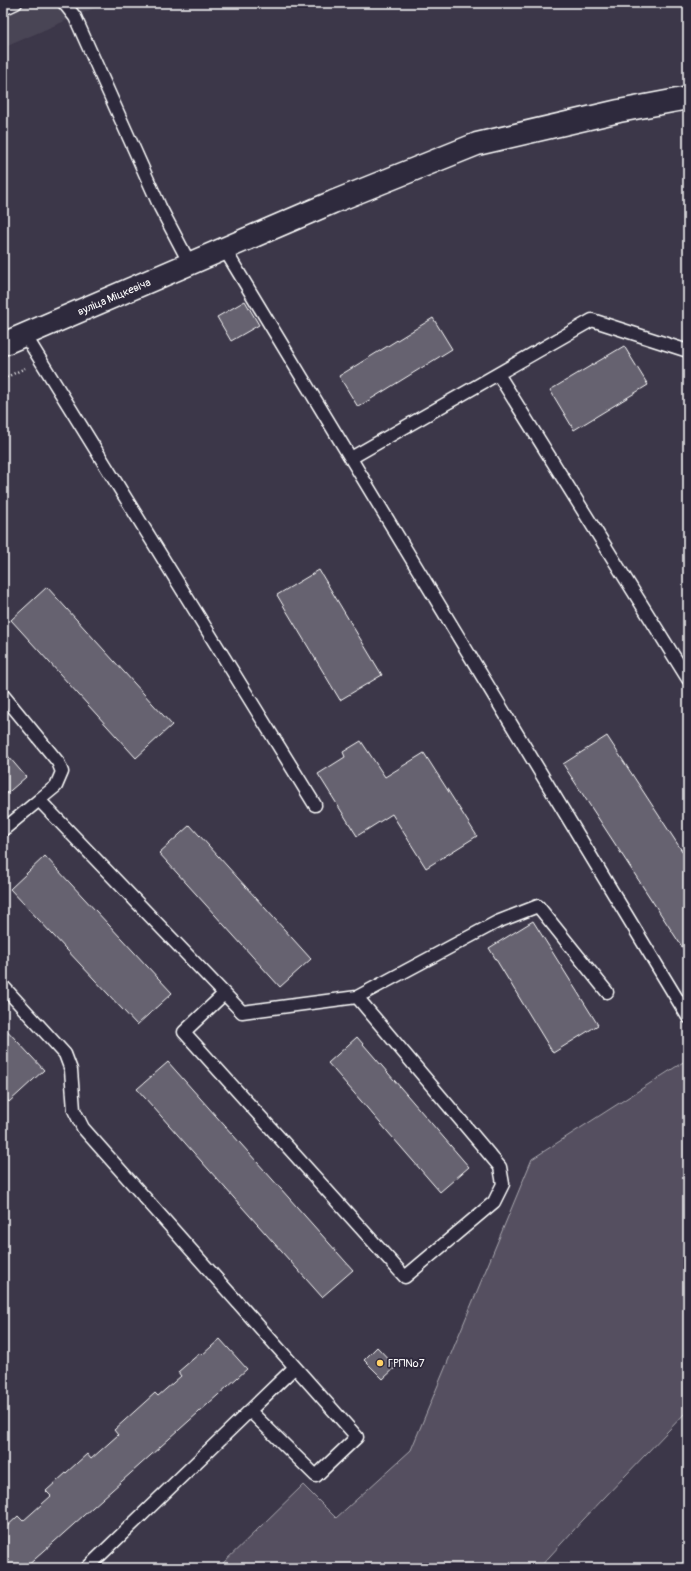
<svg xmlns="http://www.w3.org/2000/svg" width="691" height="1571" font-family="Pangolin,sans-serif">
	<rect width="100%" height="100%" fill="#3c3749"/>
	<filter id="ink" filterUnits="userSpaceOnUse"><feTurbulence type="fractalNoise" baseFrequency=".025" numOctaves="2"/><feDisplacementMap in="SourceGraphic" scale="8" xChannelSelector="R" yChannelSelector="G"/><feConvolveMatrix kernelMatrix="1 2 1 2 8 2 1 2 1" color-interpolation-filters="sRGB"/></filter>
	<g filter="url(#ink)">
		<path fill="#494455" d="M 3,3 L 106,3 L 3,48 Z"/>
		<path fill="#555060" stroke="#aaa8b0" d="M 688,1059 L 688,1410 L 583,1520 L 539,1568 L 218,1568 L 303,1485 L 336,1518 L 411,1450 L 532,1159 Z"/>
		<path fill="#666270" stroke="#fff" d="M 245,301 L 259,325 L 231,341 L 217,317 Z
			M 433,318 L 452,349 L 358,407 L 339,376 Z
			M 624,346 L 648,385 L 574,430 L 550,390 Z
			M 319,570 L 382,675 L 340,700 L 277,595 Z
			M 47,587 L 172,725 L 136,758 L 11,620 Z
			M 607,736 L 688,860 L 688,956 L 563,764 Z
			M 361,741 L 385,777 L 424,753 L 477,836 L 426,868 L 392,814 L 357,836 L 318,774 L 345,757 L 343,752 Z
			M 3,750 L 26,777 L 3,797 Z
			M 190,825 L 311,959 L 280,987 L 159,853 Z
			M 45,856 L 172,993 L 137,1025 L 10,889 Z
			M 533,921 L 598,1025 L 553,1053 L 489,948 Z
			M 3,1026 L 44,1070 L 9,1102 L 3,1095 Z
			M 357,1037 L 469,1167 L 440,1192 L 328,1063 Z
			M 168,1062 L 353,1270 L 322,1297 L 137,1089 Z
			M 220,1339 L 247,1369 L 25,1568 L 3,1568 L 3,1530 L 18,1516 L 23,1521 L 51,1496 L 46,1491 L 87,1454 L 91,1459 L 118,1435 L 114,1430 L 155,1393 L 158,1396 L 181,1376 L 178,1372 L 200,1353 L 202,1355 Z
			M 377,1347 L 396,1367 L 383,1379 L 364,1360 Z"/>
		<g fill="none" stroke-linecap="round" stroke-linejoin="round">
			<defs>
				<path id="service" d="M 64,3 L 75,17 L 160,207 L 190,264
					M 3,9 L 16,3
					M 225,250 L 688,1017
					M 25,335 L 315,805
					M 498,374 L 688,679
					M 351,458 L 592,320 L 688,351
					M 3,695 L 58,762 L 62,772 L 56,786 L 39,800 L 242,1012 L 357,997 L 497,922 L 538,906 L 607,992
					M 3,830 L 39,800
					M 3,986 L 65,1054 L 71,1070 L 74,1110 L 83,1128 L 295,1367 L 87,1568
					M 224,994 L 184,1032 L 405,1277 L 494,1202 L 503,1184 L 500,1167 L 357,997
					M 250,1411 L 316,1476 L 357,1437 L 295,1367"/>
				<path id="tertiary" d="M 3,344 L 333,202 L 477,144 L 619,111 L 688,98"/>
			</defs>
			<use href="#service" stroke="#fff" stroke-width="15"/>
			<use href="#tertiary" stroke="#fff" stroke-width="25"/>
			<path stroke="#fff" stroke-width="2.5" stroke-dasharray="1 3" stroke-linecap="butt" d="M 3,379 L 25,368"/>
			<use href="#service" stroke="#2f2a3d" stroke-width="12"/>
			<use href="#tertiary" stroke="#2f2a3d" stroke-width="22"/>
		</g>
	</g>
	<circle fill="#ffd166" stroke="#2f2a3d" stroke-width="1.5" cx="380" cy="1363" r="4"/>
	<g text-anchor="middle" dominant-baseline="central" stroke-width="3.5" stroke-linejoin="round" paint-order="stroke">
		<g font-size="11" fill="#fff" stroke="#2f2a3d">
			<text transform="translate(114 297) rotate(-23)">вуліца Міцкевіча</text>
		</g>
		<g font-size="11" fill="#fff" stroke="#2f2a3d" text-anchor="start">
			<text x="388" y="1363">ГРП№7</text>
		</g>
	</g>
	<rect width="691" height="1571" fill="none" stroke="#2f2a3d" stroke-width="16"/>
	<rect x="8" y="8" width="675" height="1555" fill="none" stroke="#fff" stroke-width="1.5" filter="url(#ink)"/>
</svg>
